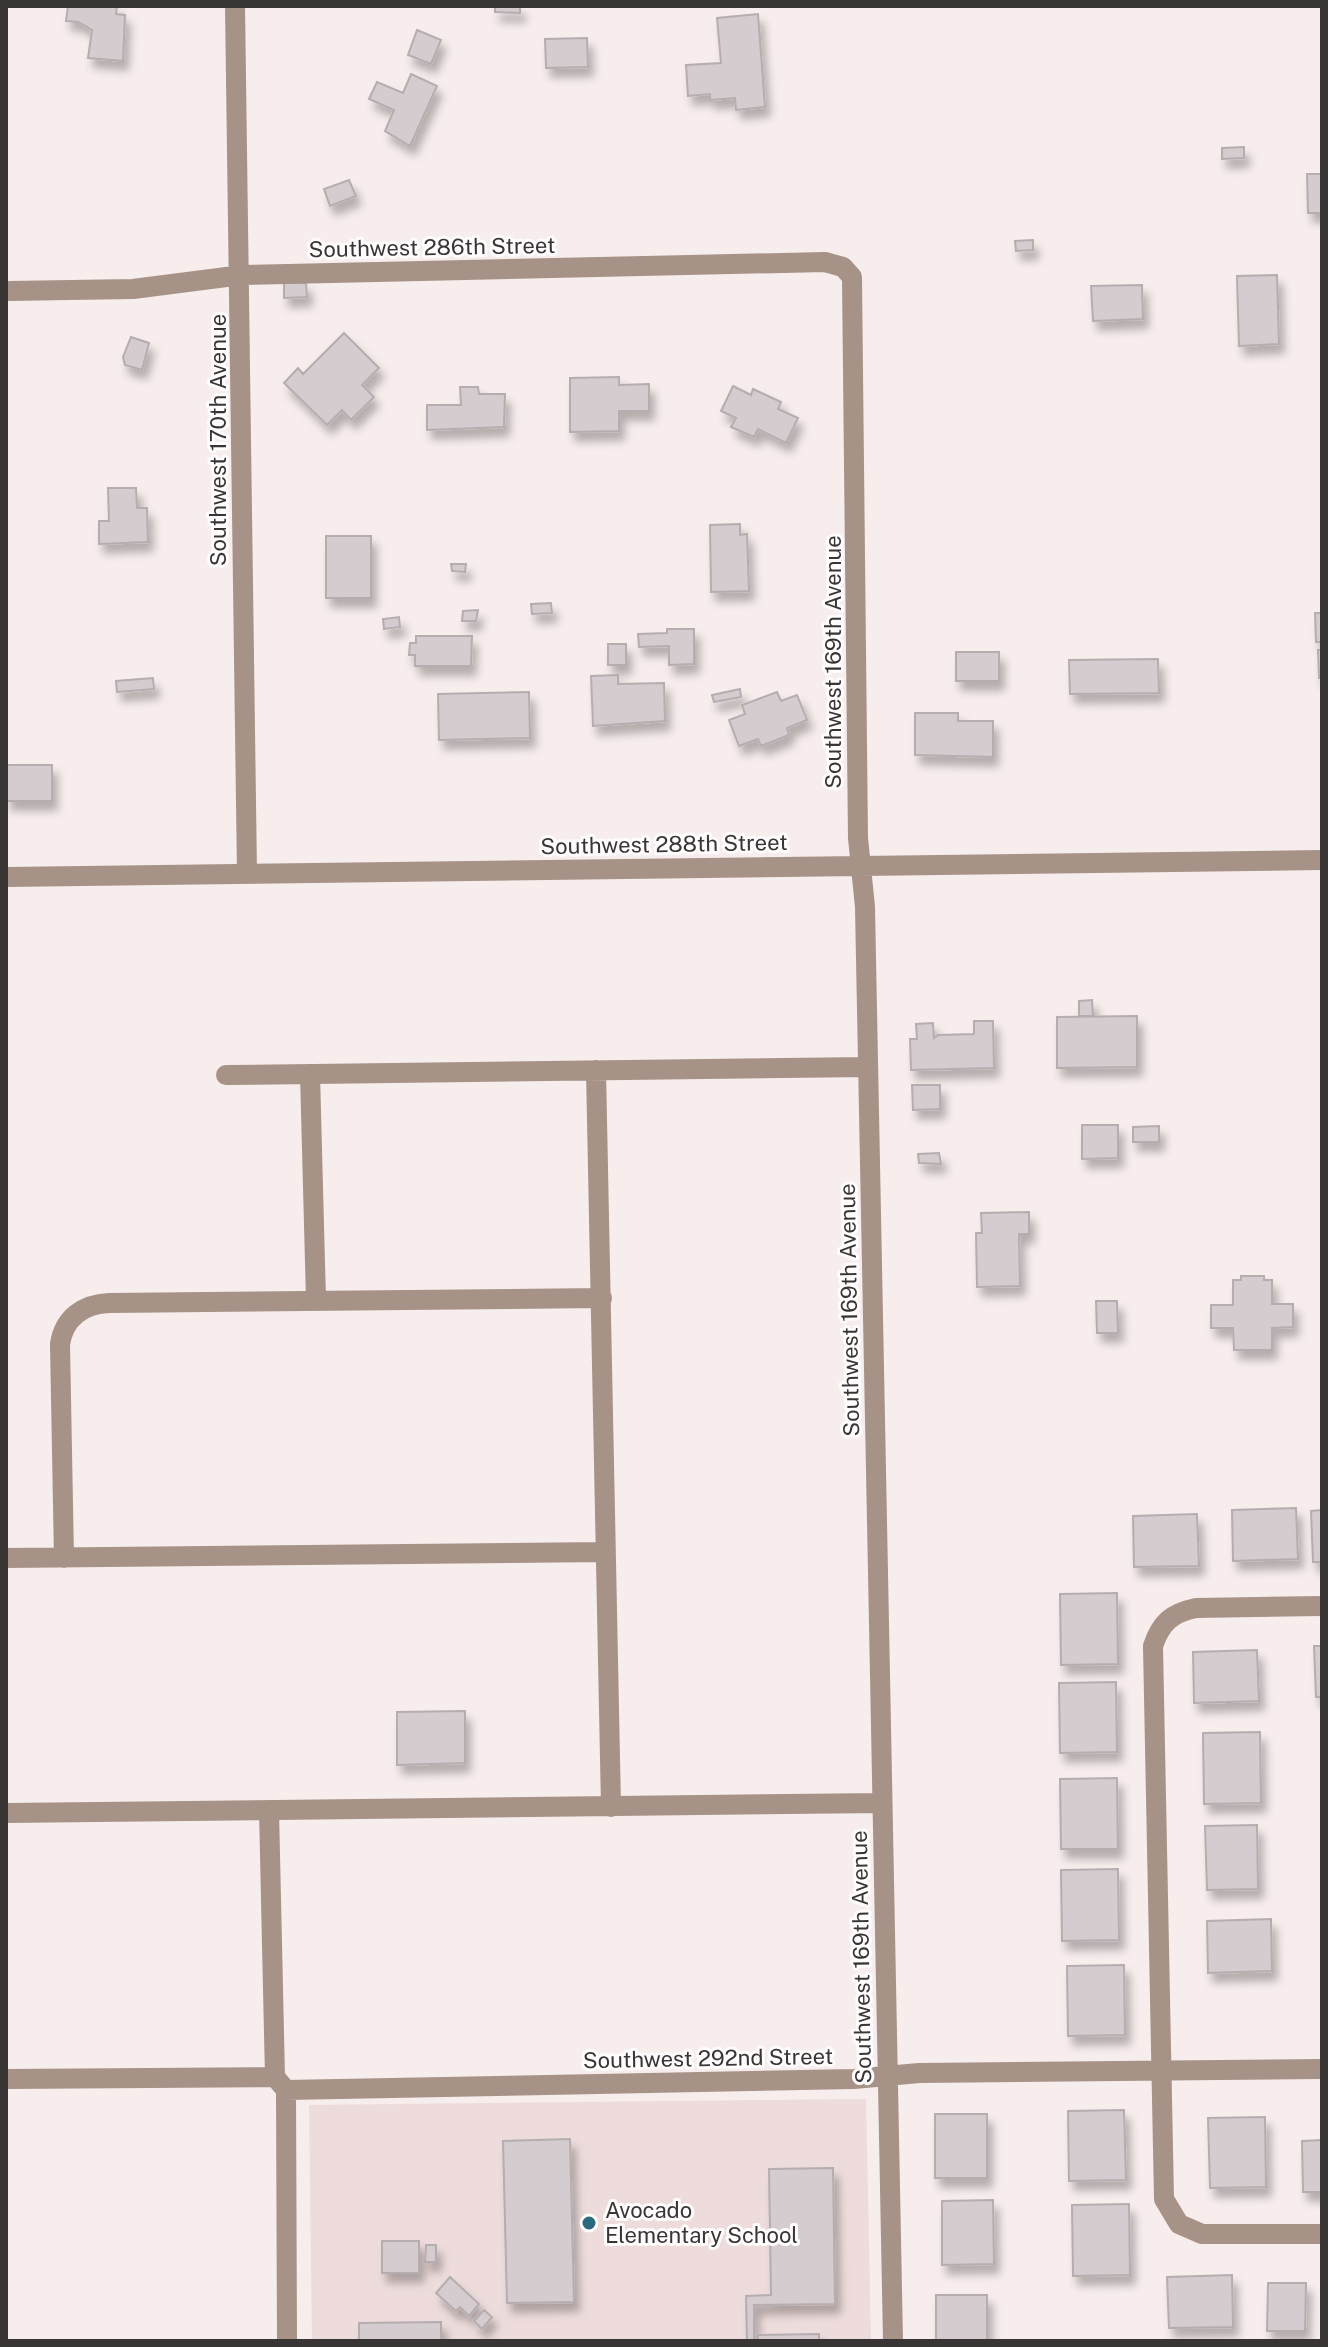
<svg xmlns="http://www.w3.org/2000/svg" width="1328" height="2347" font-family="'Public Sans',sans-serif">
	<defs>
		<filter id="shadow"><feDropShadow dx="5" dy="9" stdDeviation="4" flood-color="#0004"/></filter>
	</defs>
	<rect width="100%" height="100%" fill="#f6edec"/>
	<path fill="#eddcdb" d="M 866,2099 L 871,2341 L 312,2341 L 309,2105 Z"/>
	<path fill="#d4cccf" stroke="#b5adb0" stroke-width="2" filter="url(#shadow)" d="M 68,6 L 117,6 L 116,14 L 125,15 L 123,61 L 88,58 L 92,30 L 78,22 L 66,21 Z
		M 495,6 L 520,6 L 520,13 L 495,12 Z
		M 758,14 L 765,107 L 736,110 L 735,98 L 710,100 L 710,94 L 688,96 L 686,65 L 721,63 L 717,18 Z
		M 417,30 L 441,40 L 431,64 L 408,55 Z
		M 587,38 L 588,67 L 546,68 L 545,39 Z
		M 411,74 L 437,86 L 410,146 L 385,131 L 394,110 L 369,99 L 377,82 L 403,93 Z
		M 1244,147 L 1244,158 L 1222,159 L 1222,148 Z
		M 1307,174 L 1322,174 L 1322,213 L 1308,213 Z
		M 349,180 L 356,196 L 330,206 L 324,189 Z
		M 1033,240 L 1033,250 L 1016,251 L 1015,241 Z
		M 1277,275 L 1279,344 L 1239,346 L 1237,276 Z
		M 284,282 L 306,283 L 307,297 L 284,298 Z
		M 1142,285 L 1143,319 L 1093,321 L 1091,286 Z
		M 344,333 L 379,368 L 362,385 L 374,397 L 351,420 L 342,410 L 327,425 L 284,383 L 298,368 L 303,374 Z
		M 131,337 L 149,343 L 142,370 L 125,365 L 123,357 Z
		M 619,377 L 619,385 L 649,384 L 649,411 L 619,411 L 619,431 L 570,432 L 570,378 Z
		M 733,386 L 751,395 L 753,389 L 781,402 L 778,409 L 798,418 L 786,443 L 758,429 L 754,437 L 731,427 L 736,418 L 721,411 Z
		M 460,387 L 478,387 L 479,394 L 505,394 L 504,427 L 427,430 L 427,405 L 461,405 Z
		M 108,488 L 136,488 L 137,508 L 147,508 L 148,542 L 99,544 L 99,521 L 109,521 Z
		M 740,524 L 740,535 L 747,534 L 749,591 L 711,592 L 710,525 Z
		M 326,536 L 371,536 L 371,598 L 326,598 Z
		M 451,564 L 466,564 L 465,572 L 452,571 Z
		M 551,603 L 552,613 L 532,614 L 531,604 Z
		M 478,610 L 476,621 L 462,621 L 463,611 Z
		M 1315,613 L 1322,613 L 1322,642 L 1316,642 Z
		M 399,617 L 400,627 L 384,629 L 383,619 Z
		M 667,629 L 694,629 L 694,664 L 669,665 L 669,646 L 639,647 L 638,634 L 667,633 Z
		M 416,636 L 472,636 L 471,666 L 415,666 L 415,655 L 409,655 L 410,643 L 416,643 Z
		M 608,644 L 626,644 L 626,665 L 608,665 Z
		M 1318,650 L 1322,650 L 1322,678 L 1319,678 Z
		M 956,652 L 999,652 L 999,681 L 956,681 Z
		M 1158,659 L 1159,693 L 1070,694 L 1069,660 Z
		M 618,675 L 618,684 L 664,683 L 665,721 L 593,726 L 591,676 Z
		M 153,678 L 154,689 L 117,692 L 116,681 Z
		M 740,689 L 741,697 L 714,702 L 712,695 Z
		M 529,692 L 530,738 L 439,740 L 438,694 Z
		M 777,692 L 781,701 L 797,695 L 807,720 L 787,728 L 789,735 L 761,746 L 758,739 L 739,746 L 729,720 L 745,714 L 742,705 Z
		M 915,713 L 958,713 L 958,721 L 993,721 L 993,757 L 915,755 Z
		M 6,765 L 52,765 L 52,801 L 6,801 Z
		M 1092,1000 L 1093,1016 L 1079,1016 L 1079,1001 Z
		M 1137,1016 L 1137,1067 L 1057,1068 L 1057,1017 Z
		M 974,1021 L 993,1021 L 994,1068 L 911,1070 L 910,1039 L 917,1039 L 916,1024 L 933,1023 L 934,1038 L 938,1035 L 974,1034 Z
		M 912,1085 L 940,1085 L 940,1109 L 913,1110 Z
		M 1082,1125 L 1118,1125 L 1118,1158 L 1082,1159 Z
		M 1159,1126 L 1159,1142 L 1133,1142 L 1133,1127 Z
		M 939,1153 L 941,1164 L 919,1163 L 918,1154 Z
		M 1029,1212 L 1029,1234 L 1019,1234 L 1020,1286 L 977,1287 L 976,1233 L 982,1233 L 981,1213 Z
		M 1241,1276 L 1264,1276 L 1264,1280 L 1272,1280 L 1272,1304 L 1293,1304 L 1293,1327 L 1272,1328 L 1272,1350 L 1234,1350 L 1233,1328 L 1211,1328 L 1211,1305 L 1233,1305 L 1233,1280 L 1241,1280 Z
		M 1096,1301 L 1117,1301 L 1118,1333 L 1097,1333 Z
		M 1296,1508 L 1298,1559 L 1233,1561 L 1232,1510 Z
		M 1322,1510 L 1322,1562 L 1313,1562 L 1311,1511 Z
		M 1197,1514 L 1199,1566 L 1134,1567 L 1133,1516 Z
		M 1117,1593 L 1118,1664 L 1061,1665 L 1060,1594 Z
		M 1314,1646 L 1322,1646 L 1322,1697 L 1316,1697 Z
		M 1257,1650 L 1259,1701 L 1194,1703 L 1193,1652 Z
		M 1116,1682 L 1117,1752 L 1060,1753 L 1059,1683 Z
		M 465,1711 L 465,1763 L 397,1765 L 397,1712 Z
		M 1260,1732 L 1261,1803 L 1204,1804 L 1203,1733 Z
		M 1117,1778 L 1118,1849 L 1061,1849 L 1060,1779 Z
		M 1257,1825 L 1258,1889 L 1207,1890 L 1205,1826 Z
		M 1118,1869 L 1119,1940 L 1062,1941 L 1061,1870 Z
		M 1271,1919 L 1272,1971 L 1208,1973 L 1207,1921 Z
		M 1124,1965 L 1125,2035 L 1068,2036 L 1067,1966 Z
		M 1124,2110 L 1126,2180 L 1069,2181 L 1068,2111 Z
		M 935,2114 L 987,2114 L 987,2178 L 935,2178 Z
		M 1265,2117 L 1266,2187 L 1210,2188 L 1208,2118 Z
		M 570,2139 L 574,2302 L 507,2303 L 503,2141 Z
		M 1322,2140 L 1322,2192 L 1303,2192 L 1302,2141 Z
		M 833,2168 L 835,2304 L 754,2305 L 754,2341 L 747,2341 L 746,2296 L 771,2295 L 769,2169 Z
		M 993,2200 L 994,2264 L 942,2265 L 942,2201 Z
		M 1129,2204 L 1130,2275 L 1073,2276 L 1072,2205 Z
		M 382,2241 L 419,2241 L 419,2273 L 382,2273 Z
		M 426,2245 L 436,2245 L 436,2262 L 425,2262 Z
		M 1232,2275 L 1233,2327 L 1169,2328 L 1167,2277 Z
		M 450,2277 L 479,2304 L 469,2316 L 460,2307 L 456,2311 L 436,2293 Z
		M 1268,2283 L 1306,2283 L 1305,2331 L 1267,2331 Z
		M 936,2295 L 987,2295 L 987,2341 L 936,2341 Z
		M 484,2310 L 492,2317 L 482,2329 L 474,2321 Z
		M 441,2322 L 441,2341 L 359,2341 L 359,2323 Z
		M 819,2334 L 819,2341 L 758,2341 L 758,2335 Z"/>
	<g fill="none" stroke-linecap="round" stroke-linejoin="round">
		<path stroke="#a69286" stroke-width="20" d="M 235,6 L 247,874
			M 9,291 L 133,289 L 242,275 L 825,262 L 843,267 L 852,277 L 858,838 L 865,907 L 893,2341
			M 6,877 L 1322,860
			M 596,1070 L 611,1807
			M 310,1074 L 316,1300
			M 226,1075 L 868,1067
			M 6,1558 L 605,1552
			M 64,1558 L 60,1344 C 64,1318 83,1304 109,1303 L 602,1298
			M 1322,1606 L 1196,1608 C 1172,1613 1161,1622 1153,1646 L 1164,2199 L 1179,2224 L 1202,2234 L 1322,2234
			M 269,1810 L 275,2077 L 286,2090
			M 6,1813 L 882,1803
			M 6,2079 L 275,2077
			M 286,2090 L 854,2079 L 919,2073 L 1322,2069
			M 286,2090 L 287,2341"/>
	</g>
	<circle fill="#2b697f" stroke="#fefcfc" stroke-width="3" cx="589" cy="2223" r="8"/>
	<g text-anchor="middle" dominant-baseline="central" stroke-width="6" stroke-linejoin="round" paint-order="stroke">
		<g font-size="22" fill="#393535" stroke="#fefcfc">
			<text transform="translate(432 247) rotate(-1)">Southwest 286th Street</text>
			<text transform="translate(218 440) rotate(-90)">Southwest 170th Avenue</text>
			<text transform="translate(833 662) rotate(-90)">Southwest 169th Avenue</text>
			<text transform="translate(664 844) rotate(-1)">Southwest 288th Street</text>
			<text transform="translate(849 1310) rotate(-91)">Southwest 169th Avenue</text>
			<text transform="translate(861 1957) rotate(-91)">Southwest 169th Avenue</text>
			<text transform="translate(708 2058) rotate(-1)">Southwest 292nd Street</text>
		</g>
		<g font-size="22" fill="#393535" stroke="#fefcfc" text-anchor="start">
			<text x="605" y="2210">Avocado<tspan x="605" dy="25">Elementary School</tspan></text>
		</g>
	</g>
	<rect width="1328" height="2347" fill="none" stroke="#393535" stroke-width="16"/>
</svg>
